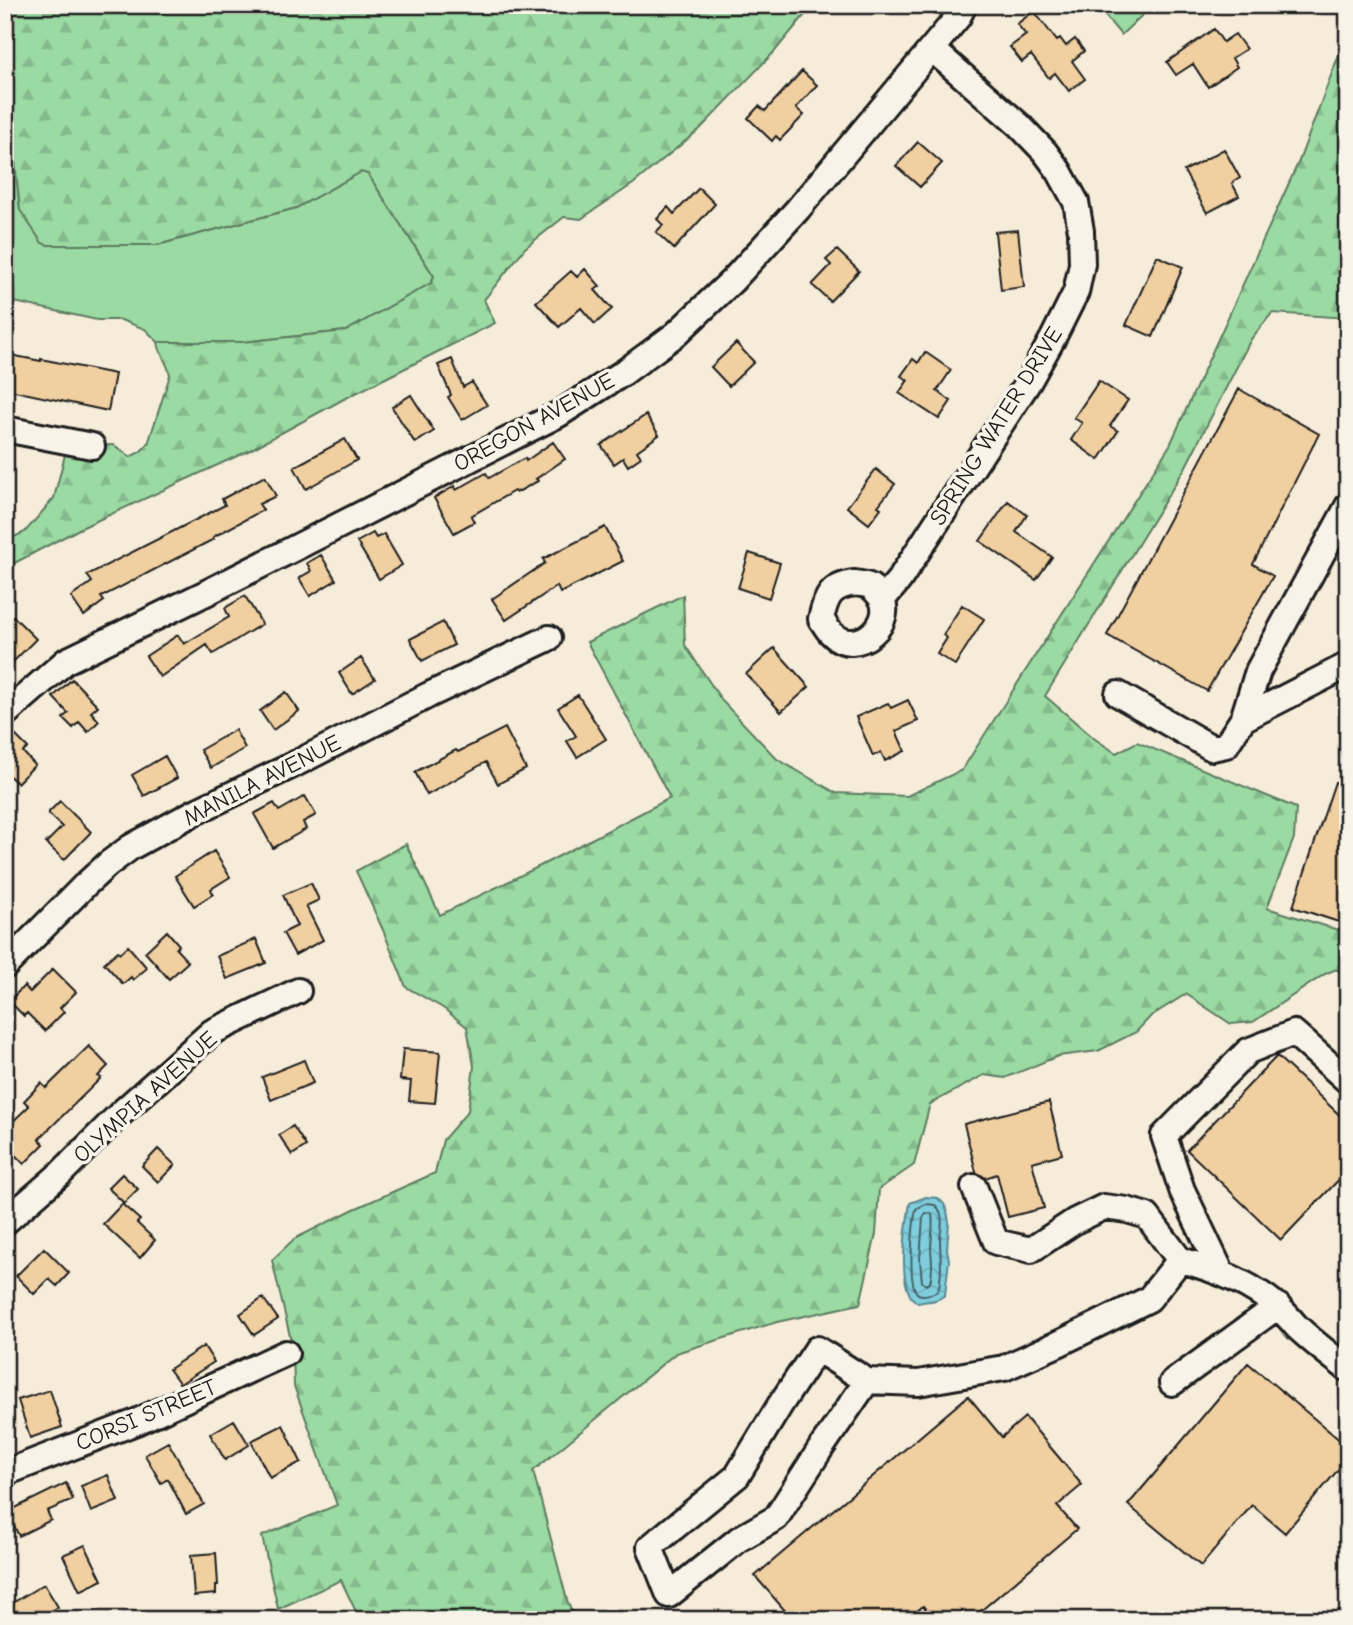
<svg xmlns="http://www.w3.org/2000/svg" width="1353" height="1625" font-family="'Comic Neue',sans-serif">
	<defs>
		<pattern id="forest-firs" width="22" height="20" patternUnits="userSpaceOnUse" patternTransform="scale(1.75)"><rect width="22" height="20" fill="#9bdaa3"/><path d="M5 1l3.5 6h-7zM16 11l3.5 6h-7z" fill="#85ba8c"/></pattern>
		<pattern id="water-waves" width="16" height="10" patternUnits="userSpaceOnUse" patternTransform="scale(1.75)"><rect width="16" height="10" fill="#80cedd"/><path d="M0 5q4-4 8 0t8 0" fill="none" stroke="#6eb0bd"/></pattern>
	</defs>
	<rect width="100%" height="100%" fill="#f6ecda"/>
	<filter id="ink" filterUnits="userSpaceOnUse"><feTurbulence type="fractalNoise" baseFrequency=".0143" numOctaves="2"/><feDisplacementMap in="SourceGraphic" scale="14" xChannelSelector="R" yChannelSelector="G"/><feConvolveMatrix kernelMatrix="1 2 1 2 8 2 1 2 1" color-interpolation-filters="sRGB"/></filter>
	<g filter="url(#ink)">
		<path fill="#9bdaa3" stroke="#5c7b60" stroke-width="2" d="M 5,127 L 7,130 L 15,162 L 20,210 L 48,245 L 158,245 L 296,208 L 361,172 L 368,174 L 434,276 L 431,283 L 346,331 L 242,342 L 158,342 L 145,329 L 121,320 L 97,320 L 5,300 Z"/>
		<path fill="url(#forest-firs)" stroke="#5c7b60" stroke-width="2" d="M 5,5 L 813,5 L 775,51 L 700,129 L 633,184 L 581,219 L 564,217 L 525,248 L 484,300 L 495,323 L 342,400 L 248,451 L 81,528 L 5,568 L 5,541 L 25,532 L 54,498 L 67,447 L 114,445 L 130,457 L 140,452 L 148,444 L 170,375 C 168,363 159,354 158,342 L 242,342 L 346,331 L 431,283 L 434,276 L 368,174 L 361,172 L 296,208 L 157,245 L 48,245 L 42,243 L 20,210 L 15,162 L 7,130 L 5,127 Z
			M 1096,5 L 1153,5 L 1121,35 Z
			M 1227,5 L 1299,5 L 1249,13 Z
			M 1348,30 L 1348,318 L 1272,313 L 1251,339 L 1185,468 L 1045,696 L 1095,739 L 1116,753 L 1137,742 L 1296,808 L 1294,838 L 1267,908 L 1348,933 L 1348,972 L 1345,970 L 1334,970 L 1325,974 L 1253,1022 L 1231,1024 L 1186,994 L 1151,1016 L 1136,1032 L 1098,1051 L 1058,1056 L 1005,1078 L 984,1075 L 930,1104 L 914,1165 L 879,1189 L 876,1234 L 860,1304 L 777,1322 L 676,1353 L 533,1471 L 567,1600 L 575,1620 L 360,1620 L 341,1580 L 278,1609 L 262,1536 L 337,1505 L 294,1386 L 293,1349 L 272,1260 L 294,1239 L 352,1210 L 435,1173 L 443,1140 L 468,1111 L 474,1066 L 467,1027 L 443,1008 L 406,987 L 383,930 L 356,871 L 406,844 L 440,915 L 540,866 L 670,798 L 587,642 L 683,595 L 685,645 L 722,701 L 777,759 L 836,793 L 907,796 L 962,770 L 1170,445 L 1299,161 Z"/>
		<path fill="url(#water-waves)" stroke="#588790" stroke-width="2" d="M 926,1197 L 938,1198 L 944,1204 L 947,1211 L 949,1222 L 947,1249 L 949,1260 L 945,1295 C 934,1303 930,1300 918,1303 C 915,1301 911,1298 910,1295 C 899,1275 906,1226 910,1203 Z"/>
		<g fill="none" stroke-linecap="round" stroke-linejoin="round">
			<path stroke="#446369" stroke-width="2" d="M 926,1204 L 935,1205 C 940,1210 939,1208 941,1215 C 943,1223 941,1231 940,1238 C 940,1257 943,1273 938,1291 C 933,1294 921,1297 917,1293 C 907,1282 913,1224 916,1209 Z
				M 926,1213 L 932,1214 C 934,1226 931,1237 931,1249 C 932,1261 933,1271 930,1283 L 926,1285 L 922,1282 L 920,1259 L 923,1218 Z"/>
		</g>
		<path fill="#f0cfa1" stroke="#1c1c1c" stroke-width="2" d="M 1034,11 L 1057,41 L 1060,38 L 1066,46 L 1075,39 L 1084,51 L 1072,61 L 1085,79 L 1069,91 L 1055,73 L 1049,78 L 1031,55 L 1022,62 L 1010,47 L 1026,35 L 1017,24 Z
			M 1214,29 L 1223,42 L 1235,34 L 1246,49 L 1232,58 L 1237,67 L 1208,87 L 1193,64 L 1176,75 L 1167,62 Z
			M 802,71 L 817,85 L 796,108 L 804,115 L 780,140 L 776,136 L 772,141 L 748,118 L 759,106 L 765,111 Z
			M 918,142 L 942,163 L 920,187 L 896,166 Z
			M 1224,149 L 1240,178 L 1232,183 L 1239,196 L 1207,213 L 1184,171 Z
			M 699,188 L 715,204 L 674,249 L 656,232 L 663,225 L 657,219 L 668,207 L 674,214 Z
			M 1018,230 L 1024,287 L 1001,290 L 995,232 Z
			M 837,250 L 859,271 L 830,301 L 812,285 L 831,265 L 826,260 Z
			M 1157,256 L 1183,267 L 1153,337 L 1126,325 Z
			M 585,269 L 600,286 L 595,290 L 612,309 L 595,324 L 581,308 L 559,327 L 536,302 L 571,271 L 577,277 Z
			M 736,343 L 754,362 L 729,386 L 711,367 Z
			M 925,352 L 951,370 L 937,391 L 951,401 L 939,419 L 899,393 L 908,380 L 901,376 L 913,359 L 918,363 Z
			M 5,354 L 41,361 L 41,359 L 115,374 L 108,411 L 5,389 Z
			M 452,359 L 463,387 L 472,382 L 487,405 L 462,420 L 448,397 L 451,395 L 438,365 Z
			M 1099,381 L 1128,400 L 1110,426 L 1118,431 L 1099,460 L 1071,440 L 1082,423 L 1074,418 Z
			M 1239,389 L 1319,434 L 1253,564 L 1273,576 L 1207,691 L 1107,635 Z
			M 411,395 L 434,431 L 415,443 L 392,407 Z
			M 646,415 L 659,435 L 637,451 L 641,457 L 628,466 L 623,458 L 614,464 L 601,445 Z
			M 345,439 L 357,460 L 306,489 L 294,467 Z
			M 553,442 L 565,459 L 536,479 L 538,481 L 516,493 L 514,491 L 471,516 L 474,522 L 454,533 L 434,498 L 455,486 L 456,490 L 486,473 L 489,478 L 525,458 L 526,461 Z
			M 876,469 L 895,484 L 878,506 L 881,508 L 869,524 L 847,507 Z
			M 265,476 L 276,496 L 259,504 L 263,510 L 213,537 L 214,539 L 101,597 L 104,601 L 84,616 L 71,597 L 92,582 L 87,575 L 225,505 L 222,499 Z
			M 1008,501 L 1027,515 L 1016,532 L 1052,557 L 1036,580 L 980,541 Z
			M 605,527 L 623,561 L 560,593 L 557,586 L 506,620 L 492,599 L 545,563 L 543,559 Z
			M 373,533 L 376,538 L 384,534 L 402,565 L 379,579 L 357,542 Z
			M 749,553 L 780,563 L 769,598 L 738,588 Z
			M 321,555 L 336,580 L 310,596 L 299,578 L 311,571 L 307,563 Z
			M 245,596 L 262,624 L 213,654 L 207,645 L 160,677 L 146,656 L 178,635 L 184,644 L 229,617 L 225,608 Z
			M 962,605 L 984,619 L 955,665 L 937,654 L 947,638 L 943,635 Z
			M 13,616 L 36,639 L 14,661 L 5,653 L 5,625 Z
			M 443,622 L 454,645 L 422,661 L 410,639 Z
			M 774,648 L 809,687 L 781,712 L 746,674 Z
			M 361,658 L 375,679 L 352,694 L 339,673 Z
			M 72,679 L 98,706 L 91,712 L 99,721 L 88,732 L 79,722 L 73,728 L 63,718 L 68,713 L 53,697 Z
			M 286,692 L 299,711 L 273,730 L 260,711 Z
			M 578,695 L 606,739 L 577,757 L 567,741 L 576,736 L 558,708 Z
			M 908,700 L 918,721 L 896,731 L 905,751 L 885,761 L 881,752 L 873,756 L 856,717 L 888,703 L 891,708 Z
			M 505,728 L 526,769 L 498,784 L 486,762 L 427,795 L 415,772 L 456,750 L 458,752 Z
			M 235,730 L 245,748 L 211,768 L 200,750 Z
			M 15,735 L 28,748 L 23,752 L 35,765 L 17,783 L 5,772 L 5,745 Z
			M 165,756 L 177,778 L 144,796 L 132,775 Z
			M 1335,782 L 1348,786 L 1348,925 L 1293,907 Z
			M 305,796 L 316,815 L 303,822 L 306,829 L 273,848 L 254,814 L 274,803 L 279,811 Z
			M 60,801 L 91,832 L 64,860 L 46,843 L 62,827 L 48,813 Z
			M 214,851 L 230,877 L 211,889 L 213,894 L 194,906 L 175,876 Z
			M 311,883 L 319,900 L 306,906 L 323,940 L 295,955 L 283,933 L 297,926 L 283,895 Z
			M 167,931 L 179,945 L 176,949 L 188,962 L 169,979 L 145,952 Z
			M 256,939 L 266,963 L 227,979 L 217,956 Z
			M 128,946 L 147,968 L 133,980 L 131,977 L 123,984 L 104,963 L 118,951 L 120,953 Z
			M 53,969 L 76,992 L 60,1008 L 64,1012 L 45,1031 L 27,1013 L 24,1016 L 9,1001 L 24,986 L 30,992 Z
			M 89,1046 L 108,1066 L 98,1076 L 101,1078 L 39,1139 L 44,1144 L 24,1164 L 5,1145 L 5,1129 L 29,1106 L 24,1101 L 41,1083 L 46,1088 Z
			M 403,1049 L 440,1052 L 435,1103 L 409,1101 L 411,1081 L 400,1080 Z
			M 1277,1056 L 1348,1123 L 1348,1170 L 1281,1240 L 1187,1150 Z
			M 304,1060 L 313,1083 L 271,1100 L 262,1077 Z
			M 1049,1102 L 1062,1154 L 1032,1162 L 1044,1208 L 1008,1217 L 997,1174 L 985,1178 L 976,1172 L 964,1124 Z
			M 293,1126 L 306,1146 L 292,1155 L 279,1135 Z
			M 158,1149 L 175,1165 L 158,1182 L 142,1166 Z
			M 122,1174 L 138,1189 L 124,1203 L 108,1188 Z
			M 122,1204 L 140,1220 L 137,1223 L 155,1240 L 140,1258 L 103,1224 Z
			M 44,1248 L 69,1273 L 57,1286 L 49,1279 L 34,1294 L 16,1276 Z
			M 263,1298 L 278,1319 L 254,1335 L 240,1314 Z
			M 204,1346 L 214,1362 L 180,1384 L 169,1369 Z
			M 1248,1363 L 1348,1447 L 1348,1458 L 1285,1533 L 1252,1505 L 1201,1566 L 1128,1505 Z
			M 50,1390 L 62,1427 L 30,1438 L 18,1400 Z
			M 968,1396 L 1002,1437 L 1025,1417 L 1082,1485 L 1057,1506 L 1077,1529 L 970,1620 L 934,1620 L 923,1606 L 907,1620 L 793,1620 L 755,1576 Z
			M 234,1420 L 249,1445 L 225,1460 L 210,1434 Z
			M 283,1425 L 301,1462 L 270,1478 L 251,1441 Z
			M 168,1442 L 204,1504 L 186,1514 L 168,1479 L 161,1483 L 145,1455 Z
			M 108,1475 L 118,1501 L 91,1512 L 81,1486 Z
			M 66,1483 L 73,1500 L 47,1511 L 51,1520 L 19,1536 L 7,1512 Z
			M 85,1545 L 102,1580 L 80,1591 L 63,1555 Z
			M 216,1553 L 218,1585 L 216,1585 L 216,1594 L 194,1596 L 191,1555 Z
			M 44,1584 L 58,1607 L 36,1620 L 18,1620 L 9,1605 Z"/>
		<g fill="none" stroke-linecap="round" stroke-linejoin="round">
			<defs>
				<path id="minor" d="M 5,429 L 92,446
					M 855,583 C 859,584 867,584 871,587 C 873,588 877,593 879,595 C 899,620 857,660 831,633 C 827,629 824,623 821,619 C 826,597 830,586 855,583 Z
					M 882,600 L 899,580 L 1029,381 L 1053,338 L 1076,292 L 1082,264 L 1081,231 L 1076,202 L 1059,171 L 1045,152 L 1019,125 L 932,49
					M 1118,694 L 1212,748 L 1226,745 L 1243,719 L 1348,665
					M 5,714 L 66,661 L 206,593 L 559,414 L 623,373 L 676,334 L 733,280 L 798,209 L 958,17 L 964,5
					M 1243,719 L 1258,671 L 1348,506
					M 5,966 L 85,885 L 108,864 L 131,847 L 195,812 L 293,765 L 429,695 L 549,638
					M 974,1187 L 996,1242 L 1031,1250 L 1075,1221 L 1104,1207 L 1127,1210 L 1147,1216 L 1180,1260
					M 5,1222 L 60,1174 L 120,1114 L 212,1032 L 298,991
					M 1180,1260 C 1215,1269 1250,1283 1278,1307 C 1285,1313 1291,1320 1297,1327 C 1313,1342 1331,1356 1348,1369
					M 1221,1272 L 1182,1190 L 1164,1136 L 1248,1051 L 1294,1033 L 1348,1081
					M 817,1349 L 867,1381 L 821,1448 L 776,1518 L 739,1539 L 669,1595 L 650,1547 L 737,1476 L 780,1405 Z
					M 867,1381 L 918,1383 L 1004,1368 L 1060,1343 L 1149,1299 L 1180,1260
					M 1172,1383 L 1278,1306
					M 5,1473 L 136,1422 L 286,1353"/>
			</defs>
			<use href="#minor" stroke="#1c1c1c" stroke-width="30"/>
			<use href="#minor" stroke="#f7f3e8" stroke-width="24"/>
		</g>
	</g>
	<g text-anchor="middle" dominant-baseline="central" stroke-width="7" stroke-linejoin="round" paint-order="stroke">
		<g font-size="23" fill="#1c1c1c" stroke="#f7f3e8">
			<text transform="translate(534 422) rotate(-29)">OREGON AVENUE</text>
			<text transform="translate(996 426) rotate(-58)">SPRING WATER DRIVE</text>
			<text transform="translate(262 780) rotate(-27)">MANILA AVENUE</text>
			<text transform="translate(145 1097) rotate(-42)">OLYMPIA AVENUE</text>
			<text transform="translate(146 1415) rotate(-23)">CORSI STREET</text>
		</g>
	</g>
	<rect width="1353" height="1625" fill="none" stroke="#f7f3e8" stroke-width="28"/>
	<rect x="14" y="14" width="1325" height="1597" fill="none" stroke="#1c1c1c" stroke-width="2.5" filter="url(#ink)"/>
</svg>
